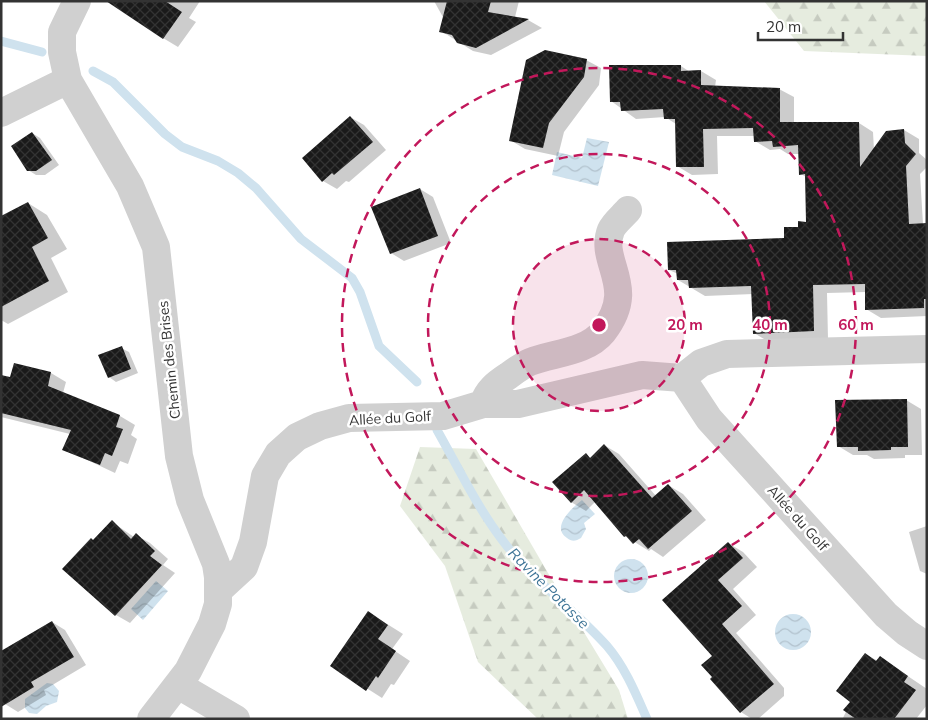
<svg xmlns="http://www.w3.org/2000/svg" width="928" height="720" font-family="Mulish,sans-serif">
	<defs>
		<pattern id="forest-firs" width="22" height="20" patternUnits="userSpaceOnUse" patternTransform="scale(1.25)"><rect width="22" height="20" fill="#e6ecdf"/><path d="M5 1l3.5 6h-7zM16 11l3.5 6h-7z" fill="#c6cbc0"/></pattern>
		<pattern id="water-waves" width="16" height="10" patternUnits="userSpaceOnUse" patternTransform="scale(1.25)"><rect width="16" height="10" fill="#cfe2ee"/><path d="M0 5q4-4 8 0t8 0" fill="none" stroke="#b2c2cd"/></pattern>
		<pattern id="building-cross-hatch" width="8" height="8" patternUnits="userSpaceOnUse" patternTransform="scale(1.25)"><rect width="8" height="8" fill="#1a1a1a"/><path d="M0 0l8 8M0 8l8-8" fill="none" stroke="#333"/></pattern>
	</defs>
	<rect width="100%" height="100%" fill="#fff"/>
	<path fill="url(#forest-firs)" d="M 764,1 L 927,1 L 927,56 L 804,51 Z
		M 420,447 L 476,449 L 548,573 L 619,690 L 628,719 L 538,719 L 478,662 L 445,566 L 400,506 Z"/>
	<path fill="url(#water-waves)" d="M 587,138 L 609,142 L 598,186 L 552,175 L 557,152 L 582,158 Z
		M 582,500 L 595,514 L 584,523 L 586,529 L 581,538 C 576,541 572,542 567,538 C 550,527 573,507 582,500 Z
		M614 576a17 17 0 1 1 34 0a17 17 0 1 1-34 0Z
		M 156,581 L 168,591 L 143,620 L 131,609 Z
		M775 632a18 18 0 1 1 36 0a18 18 0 1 1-36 0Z
		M 47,683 L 53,684 L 59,691 L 57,702 L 46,706 L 37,714 L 29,713 L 25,708 L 25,699 Z"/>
	<path fill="#0003" d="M 136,1 L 200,1 L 189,18 L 196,22 L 178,47 L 163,38 Z
		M 434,1 L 519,1 L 515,17 L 528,20 L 542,28 L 491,55 L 473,51 L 441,31 L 444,19 Z
		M 586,60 L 601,68 L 599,85 L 564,132 L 558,156 L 525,149 L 510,140 Z
		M 681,66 L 690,72 L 701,71 L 716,80 L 715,87 L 779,89 L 794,97 L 794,123 L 859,123 L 873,132 L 874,150 L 904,130 L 919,139 L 919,153 L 927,160 L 927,167 L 920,174 L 923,224 L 927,224 L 927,316 L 881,318 L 866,309 L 866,292 L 827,293 L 828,339 L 769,342 L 754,333 L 753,294 L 705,296 L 678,280 L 678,274 L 669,270 L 786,239 L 808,223 L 806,177 L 801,174 L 800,154 L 788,154 L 780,149 L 770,150 L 755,141 L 755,136 L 717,136 L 718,174 L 692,175 L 677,166 L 676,124 L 665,117 L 636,119 L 611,101 Z
		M 350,117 L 364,125 L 386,150 L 349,182 L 346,181 L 337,189 L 323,181 L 303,158 Z
		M 32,133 L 40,138 L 59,165 L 45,175 L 36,175 L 28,170 Z
		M 420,189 L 433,197 L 451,243 L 404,261 L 391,253 Z
		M 28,203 L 47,215 L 67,249 L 51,258 L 68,292 L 8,324 L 1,320 L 1,226 Z
		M 121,348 L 129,352 L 138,373 L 116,382 L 109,377 Z
		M 51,373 L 66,382 L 63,393 L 120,416 L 135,425 L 131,435 L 137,439 L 128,464 L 120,461 L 115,473 L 64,449 L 70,434 L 1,417 L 1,377 L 11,379 Z
		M 906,400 L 921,409 L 922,455 L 905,455 L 905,458 L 874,459 L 867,455 L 853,455 L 838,446 Z
		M 604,445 L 619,454 L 656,496 L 668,485 L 683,494 L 706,520 L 663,557 L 651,549 L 649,551 L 625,536 L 595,502 L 586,511 L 571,502 L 586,455 L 591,458 Z
		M 112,522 L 134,537 L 136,535 L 150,543 L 168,559 L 163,565 L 175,573 L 130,623 L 116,615 L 64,569 Z
		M 927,526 L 927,574 L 920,571 L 909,532 Z
		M 728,543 L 743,552 L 757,567 L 733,589 L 756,615 L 736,633 L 784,688 L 784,696 L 758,719 L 752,719 L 741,712 L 714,677 L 714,656 L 664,600 Z
		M 368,612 L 403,634 L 392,649 L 410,661 L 394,685 L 391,684 L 382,698 L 332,666 Z
		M 52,622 L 65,630 L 86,665 L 44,690 L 46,695 L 18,712 L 5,704 Z
		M 865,654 L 878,661 L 881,658 L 927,689 L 927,705 L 916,719 L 843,718 L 851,701 Z"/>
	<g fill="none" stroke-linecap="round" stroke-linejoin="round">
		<path stroke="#cfe2ee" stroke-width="9" d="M 1,41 L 42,52
			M 93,71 L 113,82 L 165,134 L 182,147 L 218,161 L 238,173 L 256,188 L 301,239 L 352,278 L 360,292 L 379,346 L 417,382
			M 437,430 C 458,467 477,507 503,541 C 533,581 574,609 607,646 C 625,667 636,694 647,719"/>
	</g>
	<path fill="url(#building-cross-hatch)" d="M 106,1 L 165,1 L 182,12 L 163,39 Z
		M 447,1 L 491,1 L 488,12 L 529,19 L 476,48 L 457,43 L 452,35 L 439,32 Z
		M 545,50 L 587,59 L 584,77 L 549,123 L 543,148 L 509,141 L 526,60 Z
		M 609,65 L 681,65 L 681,71 L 701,70 L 701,85 L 780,88 L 780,122 L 859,122 L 860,167 L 886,131 L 904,129 L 905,143 L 916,154 L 906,166 L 909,224 L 927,223 L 927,299 L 924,299 L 924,308 L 865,310 L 865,284 L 813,285 L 814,331 L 753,334 L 751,286 L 689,288 L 688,280 L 677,280 L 676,270 L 668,270 L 667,242 L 784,238 L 784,227 L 798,227 L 798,221 L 806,222 L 805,174 L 799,175 L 798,145 L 773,147 L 772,141 L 754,142 L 753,128 L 703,129 L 704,167 L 676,167 L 675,119 L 664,119 L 663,109 L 621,111 L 620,102 L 610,102 Z
		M 350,116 L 373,142 L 334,175 L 332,173 L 322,182 L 302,158 Z
		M 32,132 L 52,160 L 36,171 L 27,171 L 11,146 Z
		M 420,188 L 438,236 L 390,254 L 371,207 Z
		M 28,202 L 48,238 L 32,247 L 49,281 L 1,307 L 1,216 Z
		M 122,346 L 131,369 L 108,378 L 98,355 Z
		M 14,363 L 51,372 L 48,386 L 120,415 L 116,427 L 123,429 L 112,456 L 105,453 L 100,465 L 62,450 L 71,430 L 1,413 L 1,375 L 10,377 Z
		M 907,399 L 908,447 L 891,447 L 891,450 L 858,451 L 858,447 L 837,447 L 835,400 Z
		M 604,444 L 652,498 L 668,484 L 692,511 L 648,549 L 639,539 L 633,544 L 626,536 L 624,537 L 584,490 L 571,503 L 552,482 L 586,453 L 590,458 Z
		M 112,520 L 131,539 L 136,533 L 155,551 L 150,556 L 162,565 L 115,616 L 62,569 L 91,538 L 93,540 Z
		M 728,542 L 743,558 L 718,580 L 742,606 L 722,624 L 774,684 L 740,713 L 710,679 L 712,677 L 701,665 L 712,656 L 662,600 Z
		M 368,611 L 388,625 L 378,639 L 396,651 L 378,678 L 376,676 L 366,691 L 330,666 Z
		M 52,621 L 74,657 L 31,682 L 34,687 L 1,707 L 1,651 Z
		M 865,653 L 876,661 L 880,656 L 908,676 L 904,682 L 916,690 L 894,719 L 856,719 L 843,710 L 850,702 L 836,691 Z"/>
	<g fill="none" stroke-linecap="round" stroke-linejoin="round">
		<path stroke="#d0d0d0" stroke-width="28" d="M 77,1 L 62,32 L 62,52 L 68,80 L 130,186 L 156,247 L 179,456 L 190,500 L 216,564 L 218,577 L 218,604 L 212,624 L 188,671 L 151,719
			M 1,113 L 68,80
			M 682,378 L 701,363 L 727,354 L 927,349
			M 483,404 L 518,404 L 642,375 L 682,378 L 709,419 L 886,615 L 907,633 L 927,646
			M 219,590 L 244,567 L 253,542 L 265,476 L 278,454 L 297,437 L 320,426 L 349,418 L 443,416 L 483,404 C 488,390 496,384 508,376 C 515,371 523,365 530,362 C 554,353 587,352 603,332 C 639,286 598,263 611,230 C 614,223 623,216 628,210
			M 178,685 L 236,719"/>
	</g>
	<circle cx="599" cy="325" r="86" fill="#c2185b" fill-opacity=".12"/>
	<g fill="none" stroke="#c2185b" stroke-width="2.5" stroke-dasharray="9 6">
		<circle cx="599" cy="325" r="86"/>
		<circle cx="599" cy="325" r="171"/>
		<circle cx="599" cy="325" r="257"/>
	</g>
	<g text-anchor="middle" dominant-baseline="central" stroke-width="5" stroke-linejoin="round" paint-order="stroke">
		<g font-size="14" fill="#333" stroke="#fff">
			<text transform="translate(169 360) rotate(-96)">Chemin des Brises</text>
			<text transform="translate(390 418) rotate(-3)">Allée du Golf</text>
			<text transform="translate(798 518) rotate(48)">Allée du Golf</text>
		</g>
		<g font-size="15" font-style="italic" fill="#3f7597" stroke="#fff">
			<text transform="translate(549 588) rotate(45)">Ravine Potasse</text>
		</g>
	</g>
	<circle cx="599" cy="325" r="8" fill="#c2185b" stroke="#fff" stroke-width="2.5"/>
	<g font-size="15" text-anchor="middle" font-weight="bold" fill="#c2185b" stroke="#fff" stroke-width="5" stroke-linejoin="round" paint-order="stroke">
		<text x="685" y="330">20 m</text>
		<text x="770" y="330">40 m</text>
		<text x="856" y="330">60 m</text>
	</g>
	<rect width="928" height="720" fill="none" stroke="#333333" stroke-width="5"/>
	<path d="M758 32v8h85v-8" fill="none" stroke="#333333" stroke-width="2.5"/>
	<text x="766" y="32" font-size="15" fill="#333333" stroke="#ffffff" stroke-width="4" paint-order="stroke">20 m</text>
</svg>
